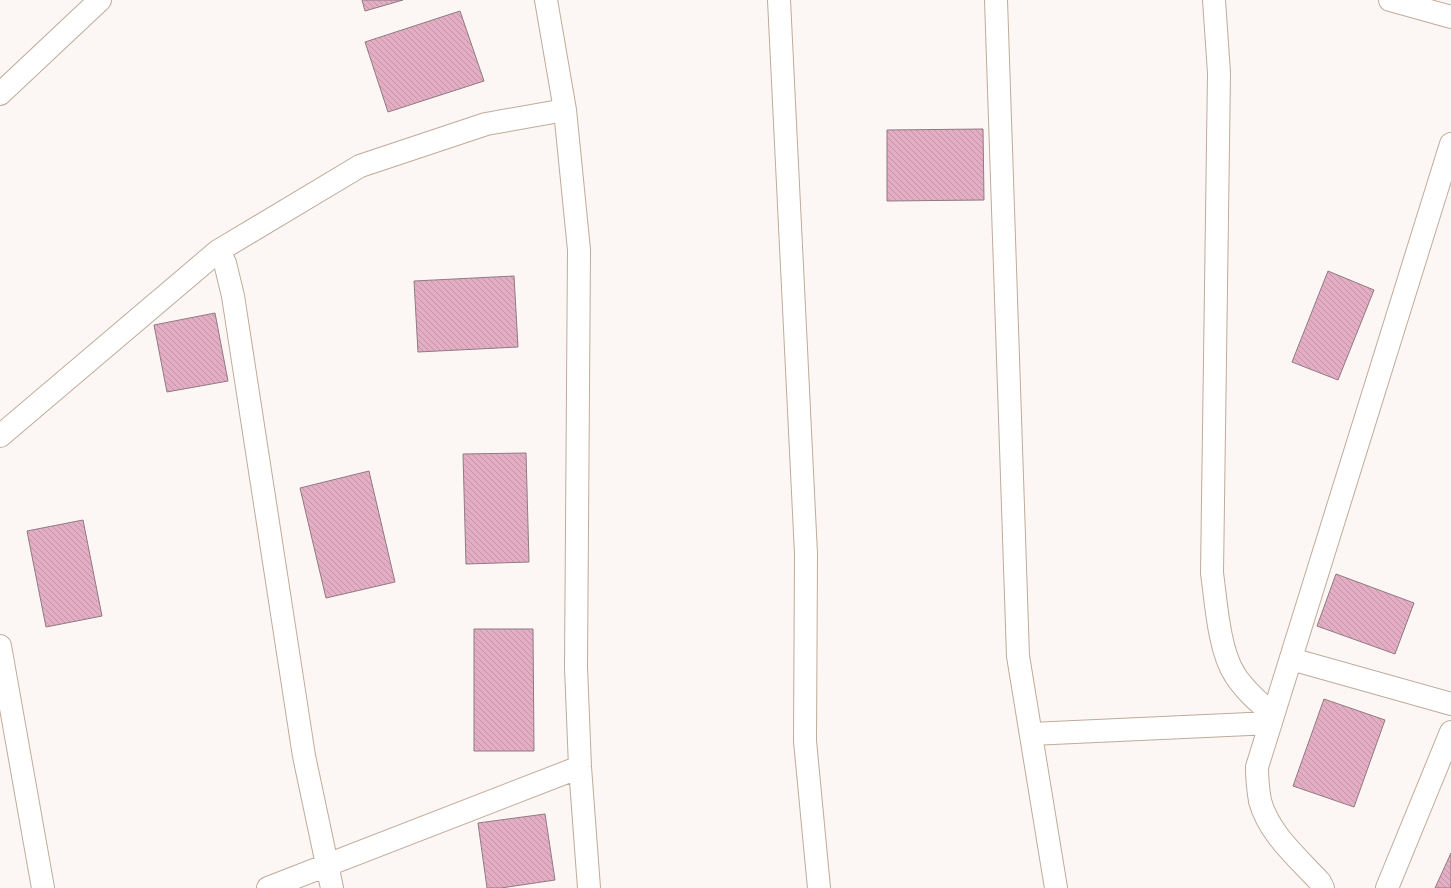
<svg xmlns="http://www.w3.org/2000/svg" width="1451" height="888" font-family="Jost,sans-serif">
	<defs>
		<pattern id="building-back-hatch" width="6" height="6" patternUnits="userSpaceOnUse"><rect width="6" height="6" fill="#e3aec4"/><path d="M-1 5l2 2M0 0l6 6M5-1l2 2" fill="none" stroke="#c294a7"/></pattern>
	</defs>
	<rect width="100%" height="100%" fill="#fcf7f4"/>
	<path fill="url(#building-back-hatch)" stroke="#917982" d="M 362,0 L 403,0 L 365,11 Z
		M 460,11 L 484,81 L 388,112 L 365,42 Z
		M 983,129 L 984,200 L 887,201 L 887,130 Z
		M 1328,271 L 1374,290 L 1338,380 L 1292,362 Z
		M 514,276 L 518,347 L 418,352 L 414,281 Z
		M 215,313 L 228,381 L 167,392 L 154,325 Z
		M 526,453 L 529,562 L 466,564 L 463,454 Z
		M 369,471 L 395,582 L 326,598 L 300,488 Z
		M 83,520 L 102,616 L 46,627 L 27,531 Z
		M 1336,574 L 1414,603 L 1395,654 L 1317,626 Z
		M 474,629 L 533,629 L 534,751 L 474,751 Z
		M 1324,699 L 1385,720 L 1354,807 L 1293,786 Z
		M 545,814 L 555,880 L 501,888 L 487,888 L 478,823 Z
		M 1451,853 L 1451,888 L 1435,888 Z"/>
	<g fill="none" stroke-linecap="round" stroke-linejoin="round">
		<defs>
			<path id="minor" d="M 546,0 L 565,110 L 579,250 L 576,667 L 580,767 L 589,888
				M 779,0 L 806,554 L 805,741 L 819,888
				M 996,0 L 1018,656 L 1056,888
				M 1214,0 L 1219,73 L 1212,573 C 1216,602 1219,651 1235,675 C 1245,691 1260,703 1273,715
				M 1390,0 L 1451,17
				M 0,94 L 100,0
				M 218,251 L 225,263 L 233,296 L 304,756 L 332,888
				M 0,436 L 218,251 L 360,166 L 486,124 L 565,110
				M 0,646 L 43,888
				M 1291,659 L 1451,704
				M 1031,734 L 1271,723
				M 268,888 L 580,767
				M 1323,888 L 1320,882 C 1298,858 1269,834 1260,801 C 1258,789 1257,778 1257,767 L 1451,144
				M 1387,888 L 1451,732"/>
		</defs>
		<use href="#minor" stroke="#bfab9b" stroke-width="24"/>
		<use href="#minor" stroke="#fff" stroke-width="22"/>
	</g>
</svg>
